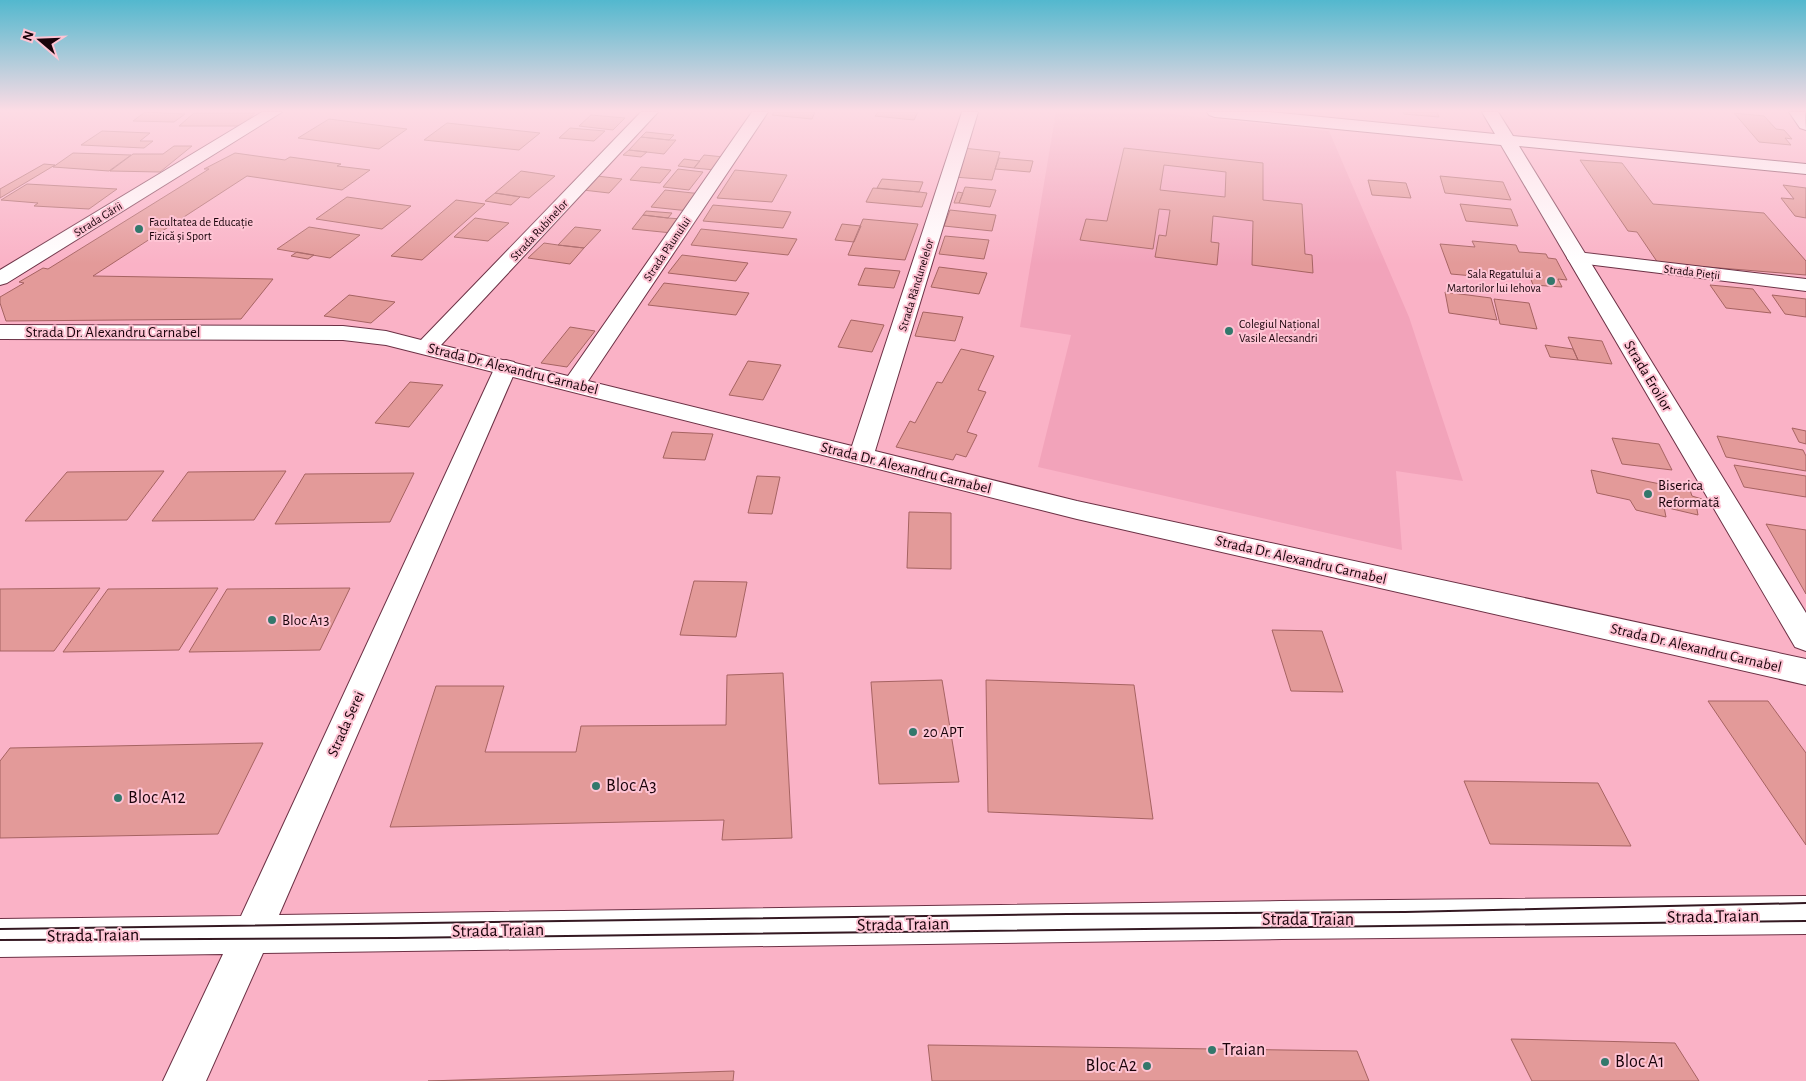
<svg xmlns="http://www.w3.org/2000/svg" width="1806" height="1081" font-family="'Alegreya Sans',sans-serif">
	<rect width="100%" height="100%" fill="#fab2c6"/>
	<path fill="#f2a3ba" d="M 1056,112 L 1152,112 L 1329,131 L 1409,317 L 1463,481 L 1396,471 L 1402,550 L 1038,467 L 1071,335 L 1020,327 Z"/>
	<path fill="#e39a99" stroke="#a66362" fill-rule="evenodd" d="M 145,112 L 185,114 L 174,122 L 133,121 Z
		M 774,112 L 815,112 L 812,119 L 772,115 Z
		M 878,112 L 918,112 L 914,120 L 875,116 Z
		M 1403,112 L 1437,112 L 1439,117 L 1404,114 Z
		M 194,113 L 255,113 L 241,126 L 179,126 Z
		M 1734,113 L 1764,116 L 1776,129 L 1784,130 L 1792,139 L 1785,138 L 1791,145 L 1759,142 Z
		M 591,115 L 625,118 L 613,130 L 579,126 Z
		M 329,119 L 407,129 L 379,149 L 298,138 Z
		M 447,123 L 540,133 L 519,150 L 424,140 Z
		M 570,128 L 605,131 L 594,141 L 559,138 Z
		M 102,131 L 150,133 L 140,141 L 153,141 L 144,148 L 81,145 Z
		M 646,132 L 674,135 L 669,140 L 641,137 Z
		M 641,137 L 669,140 L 676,140 L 664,154 L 629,150 Z
		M 174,146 L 192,146 L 160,172 L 110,171 L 133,154 L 163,154 Z
		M 963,148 L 1000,152 L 992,180 L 954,177 Z
		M 1124,148 L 1263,163 L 1263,200 L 1302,204 L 1305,254 L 1312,255 L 1313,273 L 1252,265 L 1253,221 L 1213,216 L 1211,242 L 1219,243 L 1217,265 L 1155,257 L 1159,235 L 1166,236 L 1170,210 L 1159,209 L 1153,249 L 1080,240 L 1086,219 L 1107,221 ZM 1164,165 L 1226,172 L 1225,197 L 1160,190 Z
		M 629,150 L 647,152 L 641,157 L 623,155 Z
		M 73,153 L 131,155 L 109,171 L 53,167 Z
		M 235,153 L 285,160 L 290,157 L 341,164 L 337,166 L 370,170 L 342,190 L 247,176 L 93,276 L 273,279 L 241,319 L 6,321 L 0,303 L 0,297 L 24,283 L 19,282 L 43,268 L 48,269 L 209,169 L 204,169 Z
		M 704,155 L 724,157 L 715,170 L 694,168 Z
		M 999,158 L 1033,161 L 1030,172 L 995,169 Z
		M 684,159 L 700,161 L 694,168 L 678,166 Z
		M 1580,160 L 1622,163 L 1653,204 L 1764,213 L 1806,261 L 1806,275 L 1658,263 L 1637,232 L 1628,231 Z
		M 44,164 L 55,165 L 0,198 L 0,189 Z
		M 641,167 L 671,170 L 660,183 L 630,180 Z
		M 678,169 L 703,172 L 689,190 L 663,187 Z
		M 735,170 L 787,175 L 772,202 L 717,198 Z
		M 521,171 L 555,176 L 529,198 L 495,193 Z
		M 597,176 L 622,179 L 609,193 L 583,190 Z
		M 1440,176 L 1503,182 L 1511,200 L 1445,193 Z
		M 882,179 L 923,182 L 919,192 L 877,188 Z
		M 1368,180 L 1406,183 L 1411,198 L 1372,195 Z
		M 27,184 L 117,189 L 89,209 L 34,206 L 38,203 L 1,200 Z
		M 1783,185 L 1806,188 L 1806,218 L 1795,216 L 1781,198 L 1794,199 Z
		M 965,187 L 996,190 L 990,207 L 959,203 Z
		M 873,188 L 919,192 L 927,193 L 922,207 L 866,202 Z
		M 665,190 L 702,194 L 689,211 L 651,207 Z
		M 958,192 L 963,193 L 959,203 L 954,203 Z
		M 495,193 L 520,197 L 511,205 L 485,201 Z
		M 347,197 L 411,206 L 382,229 L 316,219 Z
		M 456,200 L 485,204 L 422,260 L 391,256 Z
		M 1460,204 L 1511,209 L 1518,226 L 1466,221 Z
		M 713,205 L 791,212 L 783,228 L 703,221 Z
		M 950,210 L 996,215 L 992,231 L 944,226 Z
		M 646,211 L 672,213 L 668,218 L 643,215 Z
		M 643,215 L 668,218 L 682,219 L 672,233 L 632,229 Z
		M 475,218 L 509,223 L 488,241 L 454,237 Z
		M 863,219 L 918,224 L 905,260 L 848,255 Z
		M 842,224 L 861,226 L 854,242 L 835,240 Z
		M 309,227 L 360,235 L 330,258 L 277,249 Z
		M 575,227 L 601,230 L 584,248 L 558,245 Z
		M 701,229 L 797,239 L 788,255 L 691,245 Z
		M 945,236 L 989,240 L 984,259 L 939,254 Z
		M 1472,241 L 1516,245 L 1519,252 L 1546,254 L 1548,258 L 1556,259 L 1567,280 L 1558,279 L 1562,287 L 1533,285 L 1530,277 L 1483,273 L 1485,277 L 1451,274 L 1440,244 L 1475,247 Z
		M 544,243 L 558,245 L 584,248 L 570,264 L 528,258 Z
		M 297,252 L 314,255 L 308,259 L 291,256 Z
		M 682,255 L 748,263 L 736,281 L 668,273 Z
		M 939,267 L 987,273 L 979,294 L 931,287 Z
		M 865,268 L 900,271 L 894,288 L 858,285 Z
		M 664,283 L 749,293 L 736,315 L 648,305 Z
		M 1710,285 L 1753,289 L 1771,313 L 1726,308 Z
		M 1445,292 L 1491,298 L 1497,320 L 1449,313 Z
		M 349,295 L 395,302 L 371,323 L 324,316 Z
		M 1772,295 L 1806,299 L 1806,317 L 1785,314 Z
		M 1494,299 L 1529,303 L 1537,329 L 1500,324 Z
		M 923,312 L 963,317 L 955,341 L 915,336 Z
		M 851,320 L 884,325 L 872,352 L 838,347 Z
		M 570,327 L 595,331 L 567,367 L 541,363 Z
		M 1568,337 L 1602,341 L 1612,364 L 1578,360 Z
		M 1545,345 L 1573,349 L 1578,360 L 1550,357 Z
		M 961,349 L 994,356 L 978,390 L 986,392 L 967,432 L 977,435 L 966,457 L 956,454 L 953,460 L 896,447 L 910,421 L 915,423 L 937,382 L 942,383 Z
		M 748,361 L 781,365 L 763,400 L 729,395 Z
		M 410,382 L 443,385 L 409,427 L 375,423 Z
		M 1792,428 L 1806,431 L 1806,444 L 1799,442 Z
		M 672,432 L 713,434 L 705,460 L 663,458 Z
		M 1717,436 L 1803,450 L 1806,456 L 1806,471 L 1726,457 Z
		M 1612,438 L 1659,444 L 1672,470 L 1622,464 Z
		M 1734,465 L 1806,476 L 1806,497 L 1744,487 Z
		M 1591,470 L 1690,490 L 1692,496 L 1702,499 L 1704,505 L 1696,504 L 1698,515 L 1664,507 L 1666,517 L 1636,510 L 1630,500 L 1597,493 Z
		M 164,471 L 127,520 L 25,521 L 67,472 Z
		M 286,471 L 254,520 L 152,521 L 188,472 Z
		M 414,473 L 390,522 L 275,524 L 305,474 Z
		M 757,476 L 780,477 L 772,514 L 748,513 Z
		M 909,512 L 951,513 L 951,569 L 907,568 Z
		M 1766,524 L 1806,530 L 1806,594 Z
		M 694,581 L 747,582 L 736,637 L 680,635 Z
		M 100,588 L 54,651 L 0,651 L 0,589 Z
		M 218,588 L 179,650 L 63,652 L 108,589 Z
		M 350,588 L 320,650 L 189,652 L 227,589 Z
		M 1272,630 L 1322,631 L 1343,692 L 1291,691 Z
		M 783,673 L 792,838 L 722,840 L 724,820 L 390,827 L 436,686 L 504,686 L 485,752 L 576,752 L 581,726 L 726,725 L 727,675 Z
		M 942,680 L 959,782 L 879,784 L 871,682 Z
		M 986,680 L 1134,685 L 1153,819 L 988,812 Z
		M 1708,701 L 1768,701 L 1806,753 L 1806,845 Z
		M 263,743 L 218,834 L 0,838 L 0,761 L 10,748 Z
		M 1464,781 L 1598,783 L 1631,846 L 1490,844 Z
		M 1511,1039 L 1675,1043 L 1699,1081 L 1532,1081 Z
		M 928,1045 L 1357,1051 L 1369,1081 L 932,1081 Z
		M 734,1071 L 733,1081 L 428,1081 Z"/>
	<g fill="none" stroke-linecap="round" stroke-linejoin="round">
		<defs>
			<path id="street" d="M 262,112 L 282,112 L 7,283 L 0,285 L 0,270 Z
				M 641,112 L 658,112 L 441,345 L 568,376 L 752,112 L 768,112 L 588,381 L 852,446 L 962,112 L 978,112 L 875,451 L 1077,501 L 1806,659 L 1806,685 L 1077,519 L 386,345 L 343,340 L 0,339 L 0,325 L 343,326 L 386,331 L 421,340 Z
				M 1789,112 L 1805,112 L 1806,130 L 1800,128 Z
				M 1577,252 L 1806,279 L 1806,291 L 1570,262 L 1567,258 L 1570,254 Z"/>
			<path id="secondary" d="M 1207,112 L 1269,112 L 1495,134 L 1482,112 L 1498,112 L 1513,136 L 1806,164 L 1806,174 L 1519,146 L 1806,613 L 1806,651 L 1795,647 L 1501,145 L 1215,117 L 1209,115 Z
				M 506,360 L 514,362 L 517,367 L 279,915 L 1282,901 L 1806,896 L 1806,934 L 1282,939 L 263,953 L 206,1081 L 163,1081 L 223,954 L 0,957 L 0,919 L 241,916 L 495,367 L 498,362 Z"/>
		</defs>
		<use href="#street" stroke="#6c3145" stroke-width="2"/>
		<use href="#secondary" stroke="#6c3145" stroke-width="2"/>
		<use href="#street" fill="#fff" fill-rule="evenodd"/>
		<use href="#secondary" fill="#fff" fill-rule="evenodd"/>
		<path stroke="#341821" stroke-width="2" d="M 0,929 L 1067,914 L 1405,912 L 1806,903
			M 0,940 L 395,938 L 1806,921"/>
	</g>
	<linearGradient id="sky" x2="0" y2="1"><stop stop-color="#53b8ce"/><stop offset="0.42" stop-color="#fddce5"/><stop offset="1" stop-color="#fddce5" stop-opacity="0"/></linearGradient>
	<rect width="1806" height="264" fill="url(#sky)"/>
	<g fill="#33786c" stroke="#fec4d4" stroke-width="2">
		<circle cx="139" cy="229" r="5"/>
		<circle cx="1551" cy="281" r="5"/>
		<circle cx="1229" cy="331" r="5"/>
		<circle cx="1648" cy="494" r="5"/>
		<circle cx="272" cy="620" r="5"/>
		<circle cx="913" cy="732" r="5"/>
		<circle cx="596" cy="786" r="5"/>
		<circle cx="118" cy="798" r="5"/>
		<circle cx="1212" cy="1050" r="5"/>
		<circle cx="1605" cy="1062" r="5"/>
		<circle cx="1147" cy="1066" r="5"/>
	</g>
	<g text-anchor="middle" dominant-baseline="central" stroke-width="4" stroke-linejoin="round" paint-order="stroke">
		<g font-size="12" fill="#19030a" stroke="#fec4d4">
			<text transform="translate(98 219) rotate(-32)">Strada Gării</text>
			<text transform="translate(539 230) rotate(-47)">Strada Rubinelor</text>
			<text transform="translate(667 249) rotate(-56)">Strada Păunului</text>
			<text transform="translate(1692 272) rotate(7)">Strada Pieții</text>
			<text transform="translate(916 285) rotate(-73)">Strada Rândunelelor</text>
		</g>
		<g font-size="12" fill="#19030a" stroke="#fec4d4" text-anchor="start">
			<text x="149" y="222">Facultatea de Educație<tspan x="149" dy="14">Fizică și Sport</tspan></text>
			<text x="1541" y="274" text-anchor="end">Sala Regatului a<tspan x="1541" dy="14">Martorilor lui Iehova</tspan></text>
			<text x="1239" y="324">Colegiul Național<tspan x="1239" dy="14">Vasile Alecsandri</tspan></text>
		</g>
		<g font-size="15" fill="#19030a" stroke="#fec4d4">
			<text x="113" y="332">Strada Dr. Alexandru Carnabel</text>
			<text transform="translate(513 369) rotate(14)">Strada Dr. Alexandru Carnabel</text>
			<text transform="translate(1648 376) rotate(59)">Strada Eroilor</text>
			<text transform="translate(906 468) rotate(14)">Strada Dr. Alexandru Carnabel</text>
			<text transform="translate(1301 560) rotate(13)">Strada Dr. Alexandru Carnabel</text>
			<text transform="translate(1696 648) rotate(13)">Strada Dr. Alexandru Carnabel</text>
			<text transform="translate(346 724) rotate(-66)">Strada Serei</text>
		</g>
		<g font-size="15" fill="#19030a" stroke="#fec4d4" text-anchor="start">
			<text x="1658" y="485">Biserica<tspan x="1658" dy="17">Reformată</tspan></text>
			<text x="282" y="620">Bloc A13</text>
			<text x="923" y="732">20 APT</text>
		</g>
		<g font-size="18" fill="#19030a" stroke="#fec4d4" text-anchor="start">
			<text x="606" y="786">Bloc A3</text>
			<text x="128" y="798">Bloc A12</text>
			<text x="1222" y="1050">Traian</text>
			<text x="1615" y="1062">Bloc A1</text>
			<text x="1137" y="1066" text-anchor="end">Bloc A2</text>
		</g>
		<g font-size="18" fill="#19030a" stroke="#fec4d4">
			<text transform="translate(1713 917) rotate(-1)">Strada Traian</text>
			<text x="1308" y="920">Strada Traian</text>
			<text transform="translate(903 925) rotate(-1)">Strada Traian</text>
			<text transform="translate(498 931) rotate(-1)">Strada Traian</text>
			<text transform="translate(93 936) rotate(-1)">Strada Traian</text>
		</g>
	</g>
	<g transform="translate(40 40) rotate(289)" stroke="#fec4d4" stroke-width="4" paint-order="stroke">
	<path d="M0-4L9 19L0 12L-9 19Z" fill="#19030a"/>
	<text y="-8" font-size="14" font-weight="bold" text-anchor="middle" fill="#19030a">N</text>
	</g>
</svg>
